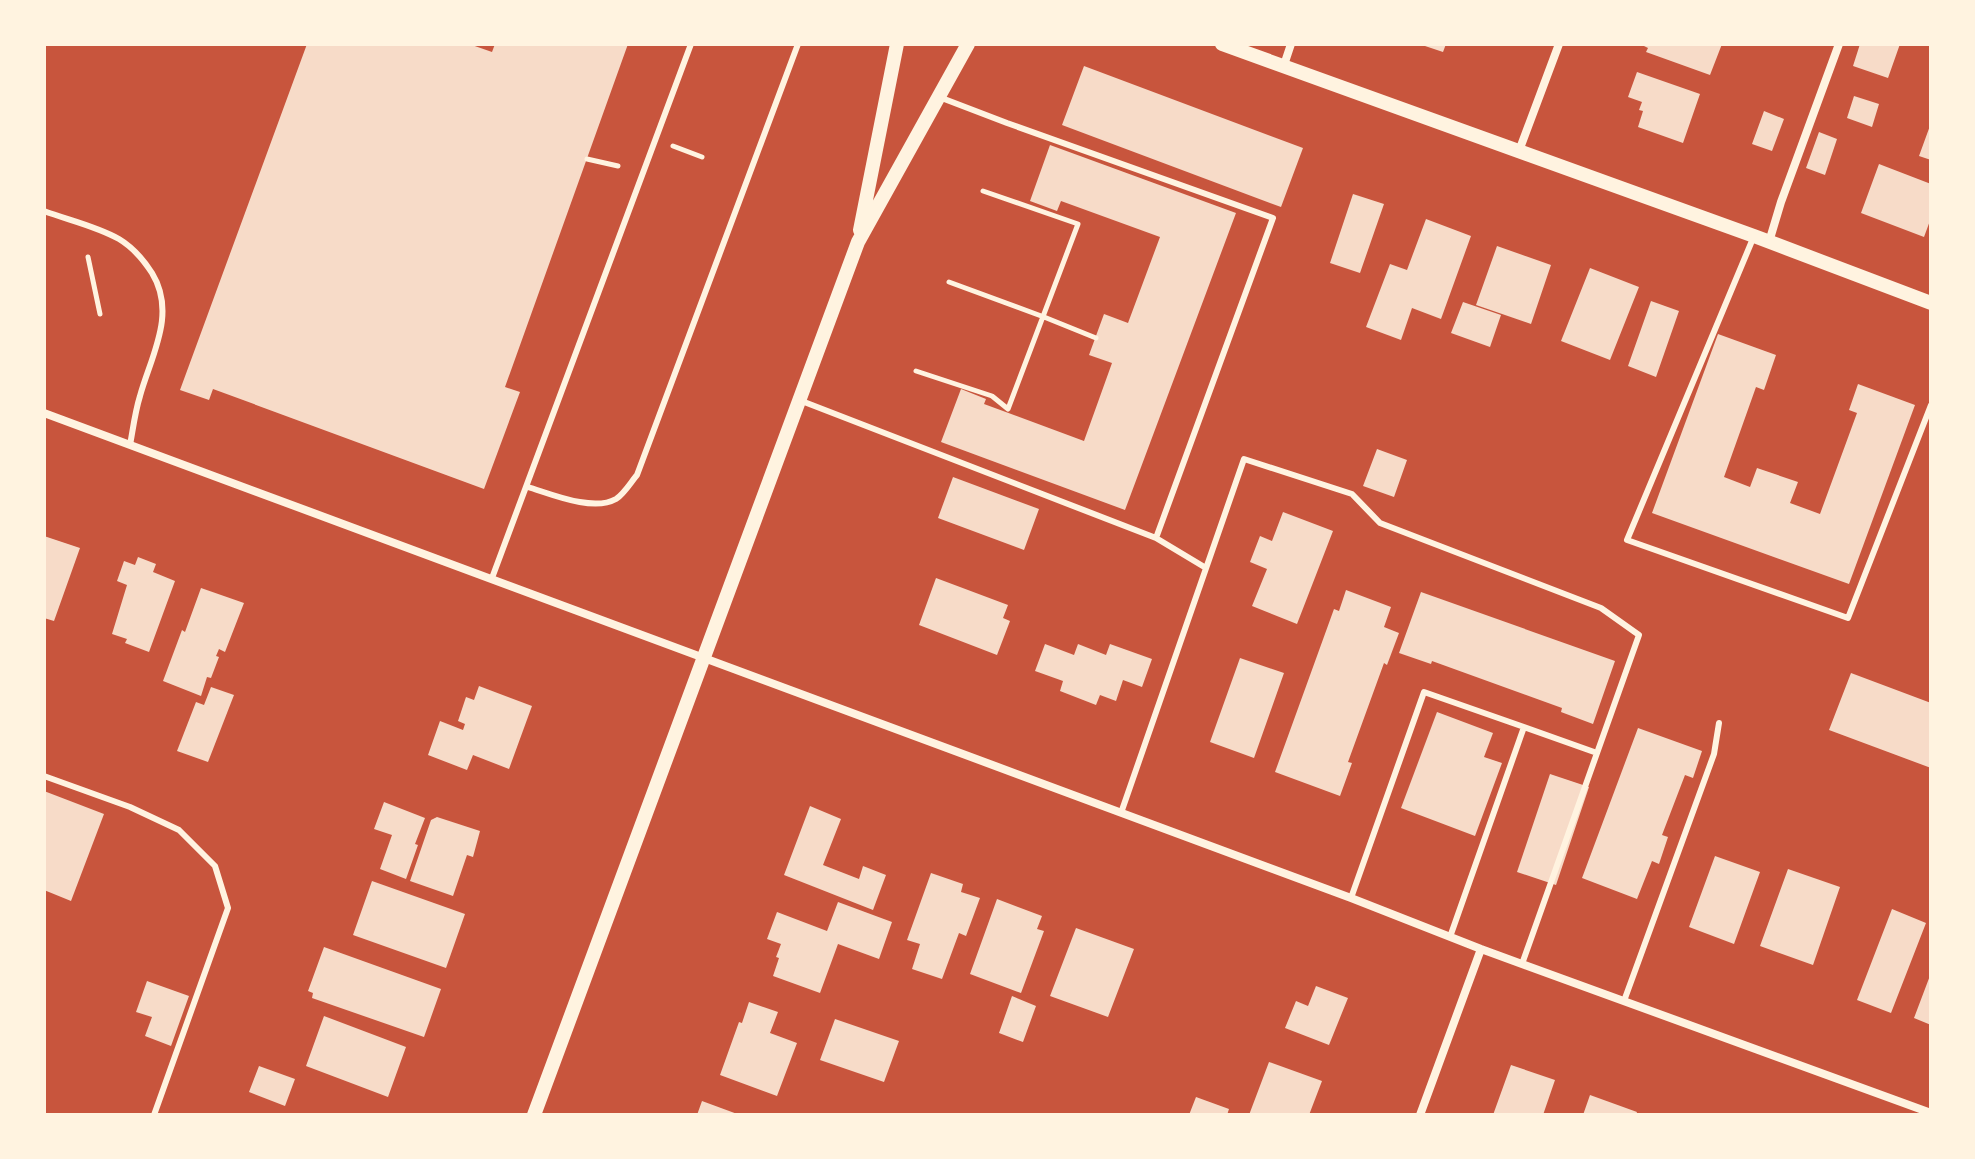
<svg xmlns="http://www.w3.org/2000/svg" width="1975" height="1159" font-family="Figtree,sans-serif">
	<rect width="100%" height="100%" fill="#c8553d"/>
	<path fill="#f7dbc8" d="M 307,44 L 469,44 L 492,52 L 495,44 L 628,44 L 505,387 L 520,392 L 484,489 L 213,389 L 209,400 L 180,390 Z
		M 1419,44 L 1446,44 L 1443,52 Z
		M 1645,44 L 1722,44 L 1710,75 L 1646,52 L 1648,48 L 1644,46 Z
		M 1860,44 L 1900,44 L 1888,78 L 1853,66 Z
		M 1084,66 L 1303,148 L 1281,207 L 1062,125 Z
		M 1637,72 L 1700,94 L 1683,143 L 1638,127 L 1643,111 L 1639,110 L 1642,102 L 1628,97 Z
		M 1854,96 L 1879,104 L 1872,127 L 1847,118 Z
		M 1764,111 L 1784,119 L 1772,151 L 1752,144 Z
		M 1931,123 L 1931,160 L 1919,156 Z
		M 1819,132 L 1837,139 L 1825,175 L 1806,168 Z
		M 1050,145 L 1236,213 L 1125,510 L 941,442 L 961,389 L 986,399 L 984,404 L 1084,441 L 1112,363 L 1089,355 L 1104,314 L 1128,323 L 1160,237 L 1061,201 L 1057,211 L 1030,201 Z
		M 1879,164 L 1931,184 L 1931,218 L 1924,237 L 1861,213 Z
		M 1353,194 L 1384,204 L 1360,273 L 1330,263 Z
		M 1426,219 L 1471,236 L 1441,319 L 1412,308 L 1401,340 L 1366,327 L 1390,264 L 1407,270 Z
		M 1497,246 L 1551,265 L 1531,324 L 1476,305 Z
		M 1590,268 L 1639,287 L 1610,360 L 1561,341 Z
		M 1651,301 L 1679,311 L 1656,377 L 1628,366 Z
		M 1463,302 L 1501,315 L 1490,347 L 1451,333 Z
		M 1718,334 L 1776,355 L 1764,390 L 1756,387 L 1724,477 L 1750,487 L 1757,468 L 1798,482 L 1790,503 L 1820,514 L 1857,413 L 1849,410 L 1858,384 L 1915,405 L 1849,584 L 1652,513 Z
		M 1377,449 L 1407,460 L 1394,497 L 1363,486 Z
		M 953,477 L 1039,509 L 1024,550 L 938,518 Z
		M 1283,512 L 1333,531 L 1297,624 L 1252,606 L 1267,569 L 1250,562 L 1260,536 L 1272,541 Z
		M 44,536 L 80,548 L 54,621 L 44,618 Z
		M 138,557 L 156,564 L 153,572 L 175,581 L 149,652 L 125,643 L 127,639 L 112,634 L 127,585 L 117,581 L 124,561 L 135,565 Z
		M 936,578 L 1008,605 L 1003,618 L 1010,621 L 997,655 L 919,625 Z
		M 201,588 L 244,603 L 225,652 L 219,649 L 216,656 L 219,657 L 211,678 L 207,677 L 201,696 L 163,681 L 182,630 L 185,632 Z
		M 1346,590 L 1391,607 L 1384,627 L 1399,633 L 1387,665 L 1384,663 L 1348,762 L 1352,763 L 1340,796 L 1275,772 L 1334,609 L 1339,611 Z
		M 1421,592 L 1615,661 L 1593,724 L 1561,712 L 1562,708 L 1432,661 L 1431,664 L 1399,653 Z
		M 1045,644 L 1074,655 L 1078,644 L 1106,655 L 1110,644 L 1152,659 L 1142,687 L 1123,680 L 1116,701 L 1100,695 L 1096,705 L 1060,691 L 1063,681 L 1035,671 Z
		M 1240,658 L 1284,673 L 1254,758 L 1210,742 Z
		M 1851,673 L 1931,703 L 1931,768 L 1829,730 Z
		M 479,686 L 532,706 L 509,769 L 473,755 L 467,770 L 428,755 L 440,721 L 463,730 L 465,724 L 458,721 L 466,697 L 474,700 Z
		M 211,687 L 234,695 L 208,762 L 177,751 L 196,702 L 204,705 Z
		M 1437,712 L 1493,733 L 1484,757 L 1502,763 L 1475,836 L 1401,808 Z
		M 1638,728 L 1702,751 L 1693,778 L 1685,775 L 1662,835 L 1668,837 L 1659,864 L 1652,861 L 1637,899 L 1582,878 Z
		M 1550,774 L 1589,787 L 1556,885 L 1517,872 Z
		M 44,791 L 104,814 L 71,901 L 44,890 Z
		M 384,802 L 425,818 L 415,844 L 418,845 L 406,879 L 380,869 L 392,835 L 374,829 Z
		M 810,806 L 841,819 L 823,865 L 859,879 L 863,866 L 886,875 L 873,910 L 784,875 Z
		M 437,817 L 480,831 L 473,857 L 467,855 L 453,896 L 410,881 L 431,820 Z
		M 1715,856 L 1760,872 L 1734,944 L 1689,927 Z
		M 1788,869 L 1840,887 L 1813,965 L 1760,946 Z
		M 931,873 L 963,884 L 961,892 L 980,898 L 966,936 L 959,933 L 942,979 L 912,969 L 920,944 L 907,940 Z
		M 372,881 L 465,914 L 446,968 L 353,935 Z
		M 997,899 L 1042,916 L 1037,929 L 1044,931 L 1021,993 L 970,974 Z
		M 838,902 L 892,922 L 879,959 L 838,944 L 820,993 L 773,976 L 779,958 L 776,957 L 781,944 L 767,939 L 777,912 L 827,931 Z
		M 1892,909 L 1926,923 L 1891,1013 L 1857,1000 Z
		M 1076,928 L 1134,949 L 1108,1017 L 1050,996 Z
		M 324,947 L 441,989 L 424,1037 L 312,998 L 313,993 L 308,991 Z
		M 1931,973 L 1931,1025 L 1914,1018 Z
		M 147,981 L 189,996 L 171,1046 L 145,1036 L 152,1017 L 136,1012 Z
		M 1316,986 L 1348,998 L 1329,1045 L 1285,1028 L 1296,1001 L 1308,1006 Z
		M 1012,996 L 1036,1006 L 1023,1042 L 999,1033 Z
		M 749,1002 L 778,1012 L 770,1033 L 797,1043 L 777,1096 L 720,1075 L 739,1022 L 742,1023 Z
		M 324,1016 L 406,1047 L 388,1097 L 306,1066 Z
		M 835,1019 L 899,1041 L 884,1082 L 820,1060 Z
		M 1269,1062 L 1322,1081 L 1309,1115 L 1249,1115 Z
		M 1511,1065 L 1555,1080 L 1543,1115 L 1493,1115 Z
		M 259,1066 L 295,1079 L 285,1106 L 249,1092 Z
		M 1590,1095 L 1637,1112 L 1636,1115 L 1583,1115 Z
		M 1196,1097 L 1229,1109 L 1227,1115 L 1189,1115 Z
		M 702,1101 L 740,1115 L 697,1115 Z"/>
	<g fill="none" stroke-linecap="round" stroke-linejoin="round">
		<path stroke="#fff3e0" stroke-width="5" d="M 673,146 L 702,157
			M 587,159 L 618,166
			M 88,257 L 100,314
			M 949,282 L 1044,317 L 1096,338
			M 916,371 L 992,396 L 1008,409 L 1078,224 L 983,191"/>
		<path stroke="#fff3e0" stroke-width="6" d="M 939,97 L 1007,123 L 1273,218 L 1156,538
			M 44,211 C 68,220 96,226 119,239 C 134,248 143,259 152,273 C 177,314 151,356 140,396 C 135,412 133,429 130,445
			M 1754,236 L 1627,540 L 1848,618 L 1931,405
			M 799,400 L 1156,538 L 1206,568
			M 528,487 C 551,494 593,512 616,499 C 624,494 631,482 637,475 L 798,44
			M 492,578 L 691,44
			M 44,776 L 130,807 L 179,830 L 215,866 L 228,908 L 154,1115
			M 1121,813 L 1244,459 L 1352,494 L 1380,523 L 1601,608 L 1639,635 L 1522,964
			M 1351,898 L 1424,692 L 1524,727
			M 1450,937 L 1524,727 L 1597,753
			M 1624,1001 L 1714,754 L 1719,723"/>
		<path stroke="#fff3e0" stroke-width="8" d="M 1284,65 L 1291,44
			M 1519,151 L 1559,44
			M 1769,242 L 1781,202 L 1839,44
			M 44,413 L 1351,898 L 1481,949 L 1931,1113
			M 1420,1115 L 1481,949"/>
		<path stroke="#fff3e0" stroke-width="14" d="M 1222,44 L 1754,236 L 1931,303
			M 860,230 L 897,44
			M 534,1115 L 858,242 L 968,44"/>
	</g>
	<rect width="1975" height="1159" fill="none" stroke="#fff3e0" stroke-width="92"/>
</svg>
